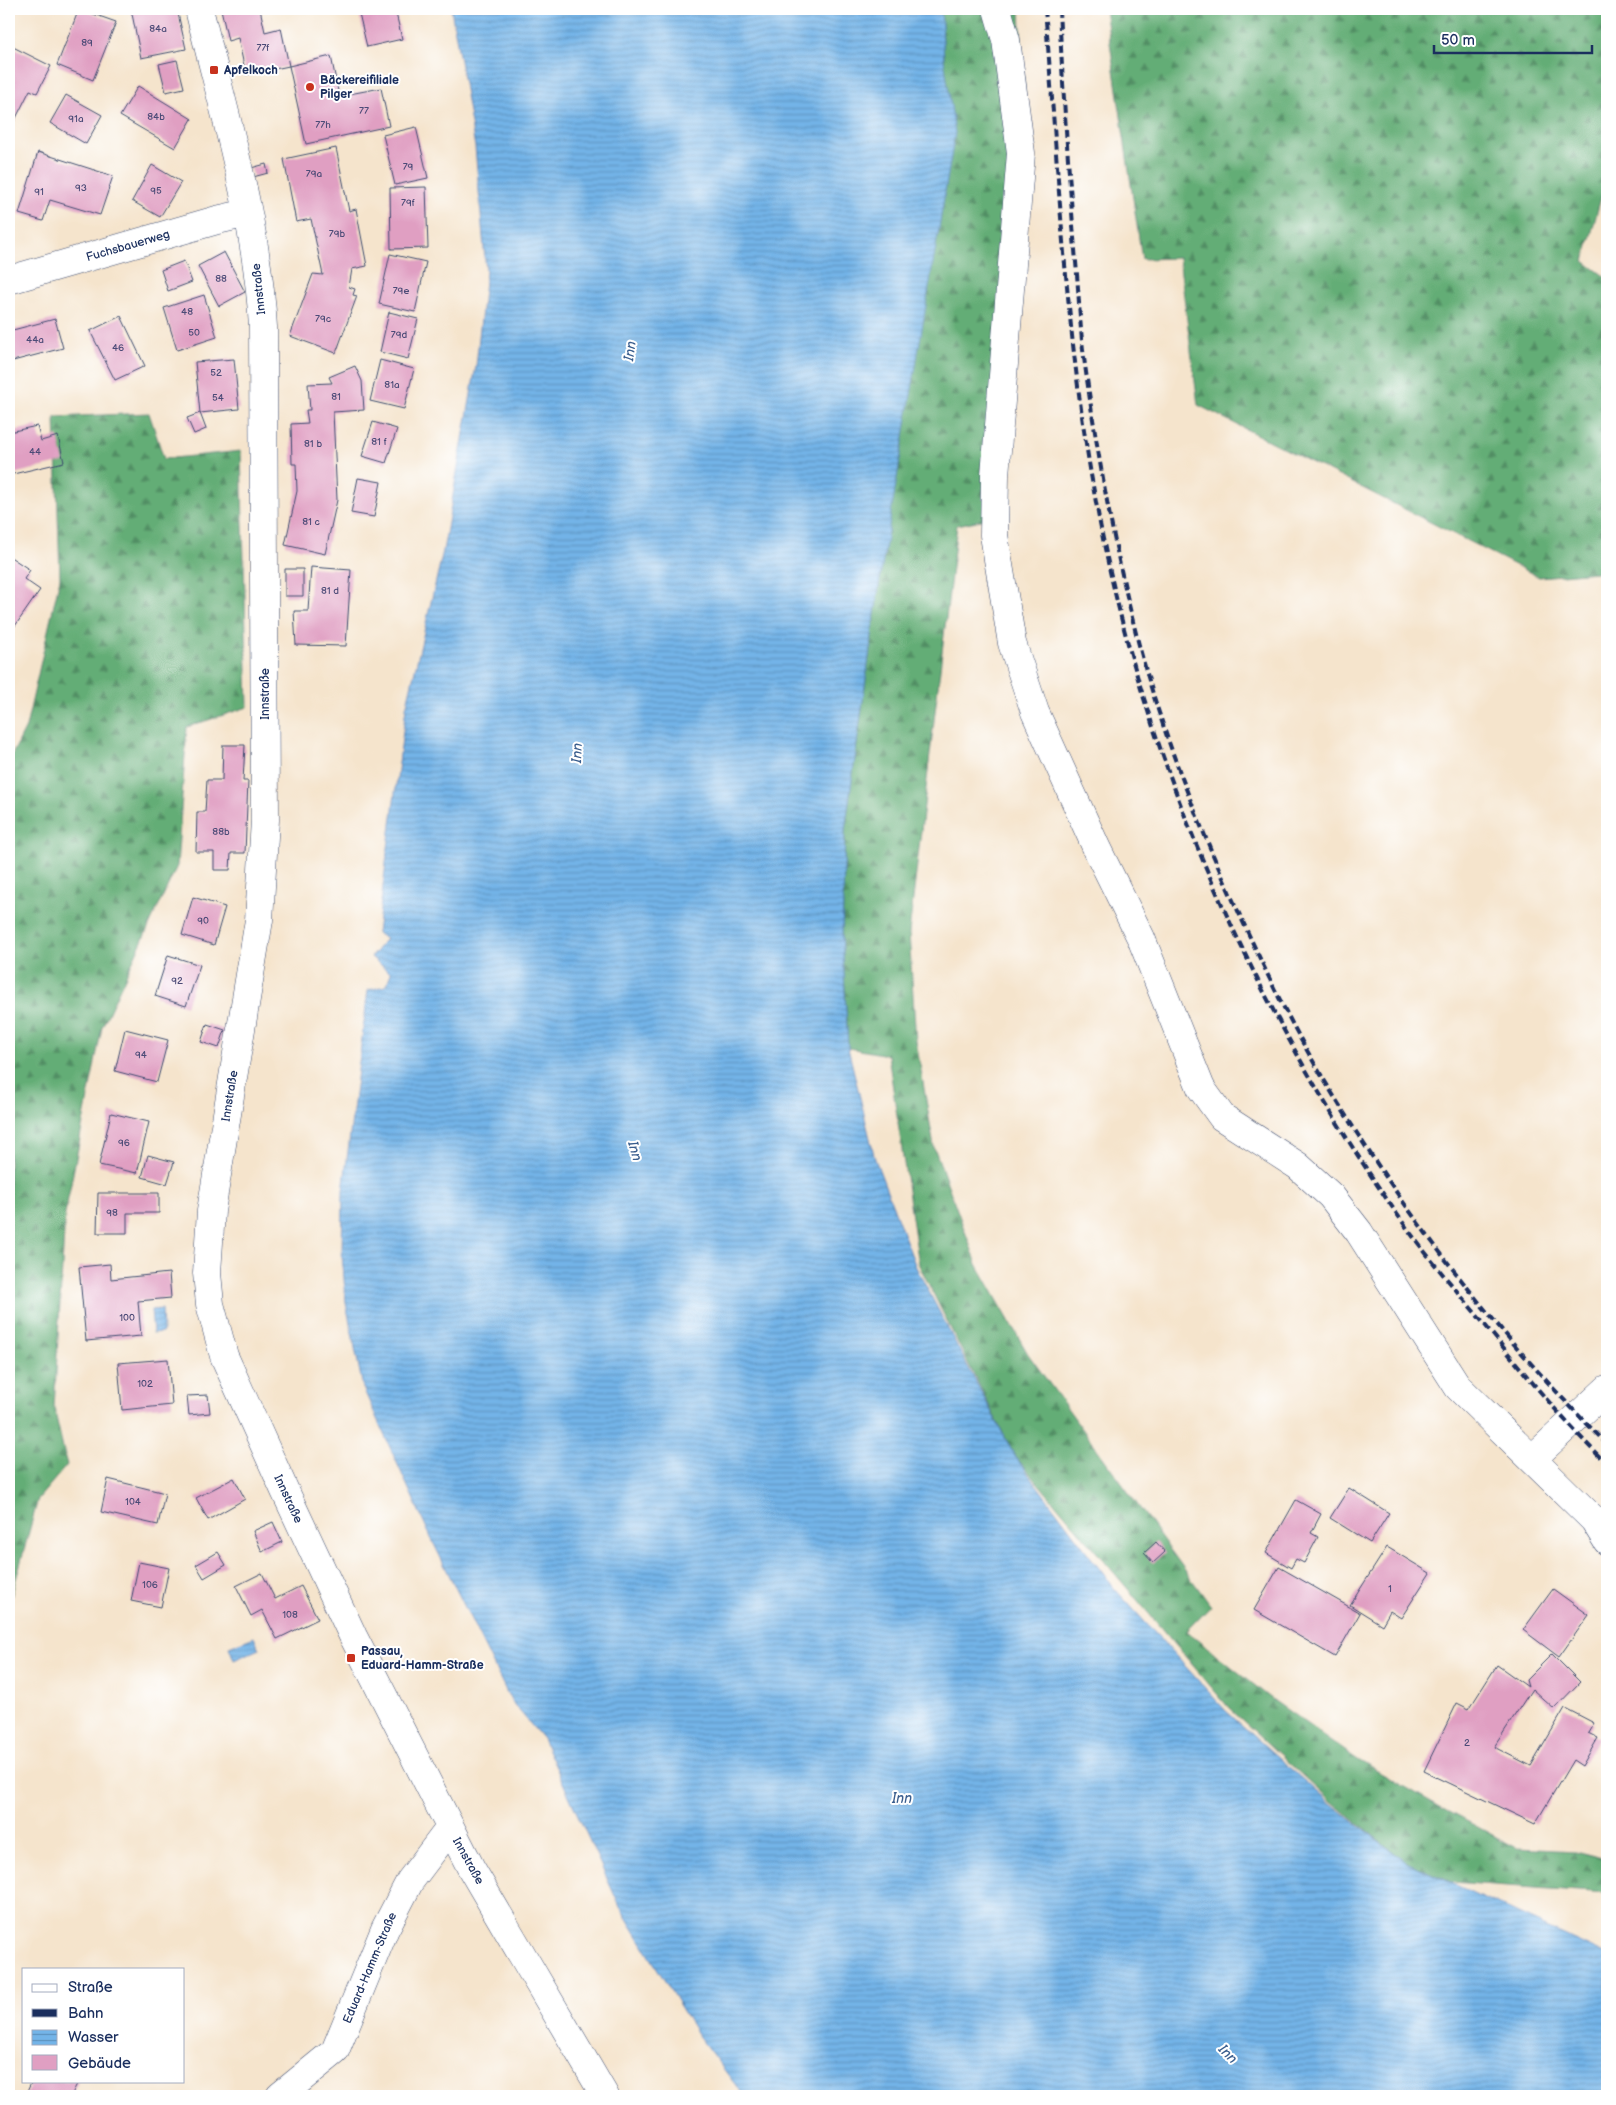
<svg xmlns="http://www.w3.org/2000/svg" width="1616" height="2105" font-family="'Balsamiq Sans',sans-serif">
	<defs>
		<pattern id="forest-firs" width="22" height="20" patternUnits="userSpaceOnUse" patternTransform="scale(1.25)"><rect width="22" height="20" fill="#63ad76"/><path d="M5 1l3.5 6h-7zM16 11l3.5 6h-7z" fill="#518d64"/></pattern>
		<pattern id="water-rules" width="6" height="5" patternUnits="userSpaceOnUse" patternTransform="scale(1.25)"><rect width="6" height="5" fill="#73b4e8"/><path d="M0 2.5h6" fill="none" stroke="#5e93bf"/></pattern>
	</defs>
	<rect width="100%" height="100%" fill="#fff"/>
	<filter id="ink" filterUnits="userSpaceOnUse"><feTurbulence type="fractalNoise" baseFrequency=".02" numOctaves="2"/><feDisplacementMap in="SourceGraphic" scale="10" xChannelSelector="R" yChannelSelector="G"/><feConvolveMatrix kernelMatrix="1 2 1 2 8 2 1 2 1" color-interpolation-filters="sRGB"/></filter>
	<filter id="wash" filterUnits="userSpaceOnUse"><feTurbulence type="fractalNoise" baseFrequency=".0096" numOctaves="4" result="noise"/><feDisplacementMap in="SourceGraphic" scale="20" xChannelSelector="R" yChannelSelector="G"/><feGaussianBlur stdDeviation="1.12" result="paint"/><feColorMatrix in="noise" values="0 0 0 0 0 0 0 0 0 0 0 0 0 0 0 0 0 1.4 0 .05"/><feComposite in="paint" operator="in"/></filter>
	<g filter="url(#wash)">
		<rect width="100%" height="100%" fill="#f5e4cc"/>
		<path fill="url(#forest-firs)" stroke="#3f6e6a" d="M 941,9 L 1020,9 L 1028,165 L 986,519 L 957,525 L 909,933 L 916,1041 L 934,1147 L 977,1264 L 1028,1354 L 1211,1606 L 1187,1631 L 1273,1700 L 1358,1760 L 1442,1808 L 1517,1848 L 1576,1851 L 1607,1859 L 1607,1893 L 1451,1882 L 1406,1862 L 1329,1800 L 1229,1708 L 1014,1455 L 919,1265 L 888,1055 L 848,1048 L 842,935 L 845,830 L 879,585 L 944,59 Z
			M 1105,9 L 1607,9 L 1607,175 L 1584,261 L 1607,278 L 1607,571 L 1539,577 L 1198,405 L 1179,258 L 1142,259 Z
			M 149,413 L 164,459 L 241,451 L 248,707 L 187,727 L 177,866 L 102,1027 L 65,1214 L 54,1408 L 67,1465 L 38,1499 L 9,1605 L 9,761 L 26,727 L 60,578 L 55,417 Z"/>
		<path fill="url(#water-rules)" stroke="#4772a3" d="M 451,9 L 941,9 L 944,59 L 955,133 L 879,585 L 845,830 L 842,935 L 848,1048 L 875,1159 L 916,1267 L 1014,1455 L 1114,1588 L 1226,1711 L 1327,1801 L 1406,1862 L 1607,1955 L 1607,2096 L 744,2096 L 697,2034 L 620,1907 L 543,1739 L 511,1701 L 432,1540 L 363,1388 L 346,1303 L 342,1255 L 343,1191 L 368,990 L 386,986 L 391,973 L 371,957 L 386,939 L 377,933 L 406,708 L 443,551 L 476,366 L 486,271 L 475,147 Z
			M 162,1309 L 163,1332 L 153,1333 L 151,1310 Z
			M 254,1637 L 259,1649 L 234,1660 L 229,1647 Z"/>
		<g id="blocks">
			<path fill="#e09fc2" d="M 79,9 L 116,22 L 93,80 L 57,65 Z
				M 131,9 L 177,9 L 186,49 L 141,58 Z
				M 221,9 L 260,9 L 265,32 L 281,28 L 289,66 L 246,75 L 238,38 L 228,41 Z
				M 358,9 L 395,9 L 402,39 L 367,47 Z
				M 9,45 L 51,66 L 37,93 L 30,90 L 9,132 Z
				M 331,56 L 339,96 L 381,88 L 389,126 L 306,144 L 289,66 Z
				M 177,60 L 184,88 L 166,92 L 159,64 Z
				M 138,86 L 192,119 L 175,148 L 120,116 Z
				M 66,95 L 102,115 L 86,144 L 50,123 Z
				M 416,127 L 428,178 L 395,185 L 383,135 Z
				M 336,148 L 349,211 L 356,209 L 367,266 L 352,269 L 349,287 L 355,289 L 353,295 L 357,296 L 336,353 L 290,336 L 313,274 L 323,275 L 311,219 L 296,222 L 284,159 Z
				M 38,152 L 113,176 L 100,215 L 50,200 L 43,221 L 19,214 Z
				M 266,164 L 268,173 L 253,177 L 251,168 Z
				M 152,165 L 181,182 L 160,217 L 132,201 Z
				M 426,187 L 428,248 L 391,249 L 390,188 Z
				M 224,252 L 245,292 L 219,306 L 198,266 Z
				M 390,254 L 426,262 L 415,312 L 379,304 Z
				M 184,261 L 192,282 L 168,291 L 161,270 Z
				M 204,295 L 217,337 L 177,350 L 164,308 Z
				M 389,312 L 418,319 L 408,359 L 380,352 Z
				M 121,316 L 145,366 L 115,380 L 90,331 Z
				M 55,319 L 63,348 L 9,362 L 9,331 Z
				M 234,359 L 239,409 L 200,413 L 195,362 Z
				M 380,360 L 414,369 L 404,409 L 370,401 Z
				M 355,366 L 362,381 L 364,410 L 333,412 L 337,500 L 325,554 L 285,545 L 297,491 L 296,464 L 292,464 L 291,424 L 308,423 L 306,410 L 310,410 L 308,384 L 332,383 L 329,377 Z
				M 200,413 L 206,429 L 194,434 L 187,418 Z
				M 373,422 L 397,429 L 386,463 L 362,456 Z
				M 37,426 L 41,441 L 58,436 L 64,462 L 9,475 L 9,432 Z
				M 358,478 L 381,482 L 374,517 L 351,513 Z
				M 9,556 L 30,570 L 24,579 L 40,590 L 15,626 L 9,622 Z
				M 311,567 L 351,570 L 346,646 L 296,645 L 294,611 L 308,611 Z
				M 285,569 L 303,569 L 303,596 L 285,596 Z
				M 223,745 L 245,745 L 243,781 L 248,781 L 245,853 L 231,853 L 230,870 L 214,870 L 214,852 L 196,852 L 197,812 L 205,812 L 207,780 L 222,780 Z
				M 193,897 L 225,907 L 214,945 L 182,935 Z
				M 168,955 L 200,965 L 186,1006 L 155,996 Z
				M 207,1024 L 225,1030 L 219,1048 L 201,1042 Z
				M 125,1029 L 168,1040 L 157,1082 L 115,1071 Z
				M 111,1113 L 149,1122 L 137,1173 L 99,1165 Z
				M 148,1155 L 174,1162 L 167,1184 L 142,1177 Z
				M 98,1193 L 159,1193 L 159,1213 L 127,1213 L 127,1233 L 97,1233 Z
				M 110,1264 L 111,1279 L 169,1273 L 171,1298 L 138,1301 L 141,1336 L 86,1341 L 79,1267 Z
				M 168,1359 L 172,1405 L 122,1410 L 118,1363 Z
				M 208,1395 L 210,1413 L 189,1415 L 187,1396 Z
				M 234,1478 L 245,1499 L 208,1520 L 196,1498 Z
				M 108,1479 L 165,1493 L 158,1525 L 101,1512 Z
				M 1349,1488 L 1389,1513 L 1370,1543 L 1330,1518 Z
				M 1296,1500 L 1321,1514 L 1311,1533 L 1318,1537 L 1304,1563 L 1296,1559 L 1291,1568 L 1266,1553 Z
				M 273,1522 L 282,1542 L 262,1552 L 253,1531 Z
				M 1156,1542 L 1165,1552 L 1153,1563 L 1144,1553 Z
				M 1387,1547 L 1430,1573 L 1401,1618 L 1390,1611 L 1382,1625 L 1350,1605 Z
				M 218,1552 L 226,1565 L 204,1578 L 196,1565 Z
				M 139,1562 L 169,1568 L 161,1607 L 131,1601 Z
				M 1279,1567 L 1360,1613 L 1335,1657 L 1254,1610 Z
				M 262,1573 L 275,1599 L 301,1586 L 318,1619 L 277,1639 L 262,1610 L 251,1616 L 236,1586 Z
				M 1553,1589 L 1589,1615 L 1559,1657 L 1523,1630 Z
				M 1552,1654 L 1580,1682 L 1554,1709 L 1532,1689 L 1494,1747 L 1531,1766 L 1565,1708 L 1594,1723 L 1588,1733 L 1598,1738 L 1582,1766 L 1573,1760 L 1535,1824 L 1424,1771 L 1457,1703 L 1469,1709 L 1497,1665 L 1528,1687 L 1526,1680 Z
				M 32,2081 L 75,2081 L 78,2082 L 71,2096 L 25,2096 Z"/>
		</g>
	</g>
	<g filter="url(#ink)">
		<use href="#blocks" fill-opacity="0" stroke="#3c4a6e" stroke-width="1"/>
		<g fill="none" stroke-linecap="round" stroke-linejoin="round">
			<defs>
				<path id="minor" d="M 199,9 C 224,113 257,219 263,327 L 265,820 L 259,920 L 211,1211 L 207,1273 L 210,1304 L 224,1356 L 285,1491 L 353,1636 L 471,1868 L 605,2096
					M 997,9 L 1006,40 L 1021,153 L 995,475 L 994,535 L 1012,643 L 1035,712 L 1097,849 L 1141,938 L 1201,1088 L 1222,1117 L 1298,1166 L 1331,1196 L 1359,1232 L 1458,1387 L 1594,1520 L 1607,1541
					M 9,280 L 217,220 L 248,213
					M 1532,1459 L 1607,1389
					M 280,2096 L 335,2051 L 385,1929 L 410,1881 L 450,1828"/>
			</defs>
			<use href="#minor" stroke="#3c4a6e" stroke-width="29"/>
			<use href="#minor" stroke="#fff" stroke-width="28"/>
			<path stroke="#1b2f5e" stroke-width="4" stroke-dasharray="8 4" stroke-linecap="butt" d="M 1045,9 C 1059,177 1066,347 1098,513 C 1145,767 1259,1021 1409,1231 C 1433,1264 1460,1294 1485,1325 C 1525,1374 1563,1421 1607,1464
				M 1059,9 C 1063,93 1069,178 1076,262 C 1079,296 1080,331 1085,365 C 1098,459 1115,553 1139,645 C 1162,732 1195,816 1232,898 C 1255,948 1278,999 1305,1047 C 1386,1190 1490,1328 1607,1444"/>
		</g>
	</g>
	<g fill="#c8321e" stroke="#fff" stroke-width="2">
		<rect x="209" y="65" width="10" height="10" rx="2.5"/>
		<circle cx="310" cy="87" r="5"/>
		<rect x="346" y="1653" width="10" height="10" rx="2.5"/>
	</g>
	<g text-anchor="middle" dominant-baseline="central" stroke-width="4" stroke-linejoin="round" paint-order="stroke">
		<g font-size="10" fill="#4c4b77">
			<text x="158" y="29">84a</text>
			<text x="87" y="43">89</text>
			<text x="263" y="48">77f</text>
			<text x="364" y="111">77</text>
			<text x="156" y="117">84b</text>
			<text x="76" y="119">91a</text>
			<text x="323" y="125">77h</text>
			<text x="408" y="167">79</text>
			<text x="314" y="174">79a</text>
			<text x="81" y="188">93</text>
			<text x="156" y="191">95</text>
			<text x="39" y="192">91</text>
			<text x="408" y="203">79f</text>
			<text x="337" y="234">79b</text>
			<text x="221" y="279">88</text>
			<text x="401" y="291">79e</text>
			<text x="187" y="312">48</text>
			<text x="323" y="319">79c</text>
			<text x="194" y="333">50</text>
			<text x="399" y="335">79d</text>
			<text x="35" y="340">44a</text>
			<text x="118" y="348">46</text>
			<text x="216" y="373">52</text>
			<text x="392" y="385">81a</text>
			<text x="336" y="397">81</text>
			<text x="218" y="398">54</text>
			<text x="379" y="442">81 f</text>
			<text x="313" y="444">81 b</text>
			<text x="35" y="452">44</text>
			<text x="311" y="522">81 c</text>
			<text x="330" y="591">81 d</text>
			<text x="221" y="832">88b</text>
			<text x="203" y="921">90</text>
			<text x="177" y="981">92</text>
			<text x="141" y="1055">94</text>
			<text x="124" y="1143">96</text>
			<text x="112" y="1213">98</text>
			<text x="127" y="1318">100</text>
			<text x="145" y="1384">102</text>
			<text x="133" y="1502">104</text>
			<text x="150" y="1585">106</text>
			<text x="1390" y="1589">1</text>
			<text x="290" y="1615">108</text>
			<text x="1467" y="1743">2</text>
		</g>
		<g font-size="12" font-weight="bold" fill="#1b2f5e" stroke="#fff" text-anchor="start">
			<text x="224" y="70">Apfelkoch</text>
			<text x="320" y="80">Bäckereifiliale<tspan x="320" dy="14">Pilger</tspan></text>
			<text x="361" y="1651">Passau,<tspan x="361" dy="14">Eduard-Hamm-Straße</tspan></text>
		</g>
		<g font-size="12" fill="#1b2f5e" stroke="#fff">
			<text transform="translate(128 246) rotate(-16)">Fuchsbauerweg</text>
			<text transform="translate(259 289) rotate(-96)">Innstraße</text>
			<text transform="translate(265 694) rotate(-90)">Innstraße</text>
			<text transform="translate(230 1096) rotate(-81)">Innstraße</text>
			<text transform="translate(288 1499) rotate(65)">Innstraße</text>
			<text transform="translate(468 1861) rotate(61)">Innstraße</text>
			<text transform="translate(370 1968) rotate(-67)">Eduard-Hamm-Straße</text>
		</g>
		<g font-size="14" font-style="italic" fill="#3a5e8e" stroke="#fff">
			<text transform="translate(630 351) rotate(-82)">Inn</text>
			<text transform="translate(577 753) rotate(-87)">Inn</text>
			<text transform="translate(635 1151) rotate(74)">Inn</text>
			<text x="902" y="1798">Inn</text>
			<text transform="translate(1228 2054) rotate(45)">Inn</text>
		</g>
	</g>
	<rect width="1616" height="2105" fill="none" stroke="#fff" stroke-width="30"/>
	<rect x="22" y="1968" width="162" height="115" fill="#ffffff" stroke="#a4acbf"/>
	<rect x="32" y="1984" width="25" height="8" fill="#ffffff" stroke="#a4acbf"/>
	<text x="68" y="1992" font-size="15" fill="#1b2f5e">Straße</text>
	<rect x="32" y="2009" width="25" height="8" fill="#1b2f5e" stroke="#a4acbf"/>
	<text x="68" y="2018" font-size="15" fill="#1b2f5e">Bahn</text>
	<rect x="32" y="2030" width="25" height="15" fill="url(#water-rules)" stroke="#a4acbf"/>
	<text x="68" y="2042" font-size="15" fill="#1b2f5e">Wasser</text>
	<rect x="32" y="2055" width="25" height="15" fill="#e09fc2" stroke="#a4acbf"/>
	<text x="68" y="2068" font-size="15" fill="#1b2f5e">Gebäude</text>
	<path d="M1434 45v8h158v-8" fill="none" stroke="#1b2f5e" stroke-width="2.5"/>
	<text x="1441" y="45" font-size="15" fill="#1b2f5e" stroke="#ffffff" stroke-width="4" paint-order="stroke">50 m</text>
</svg>
